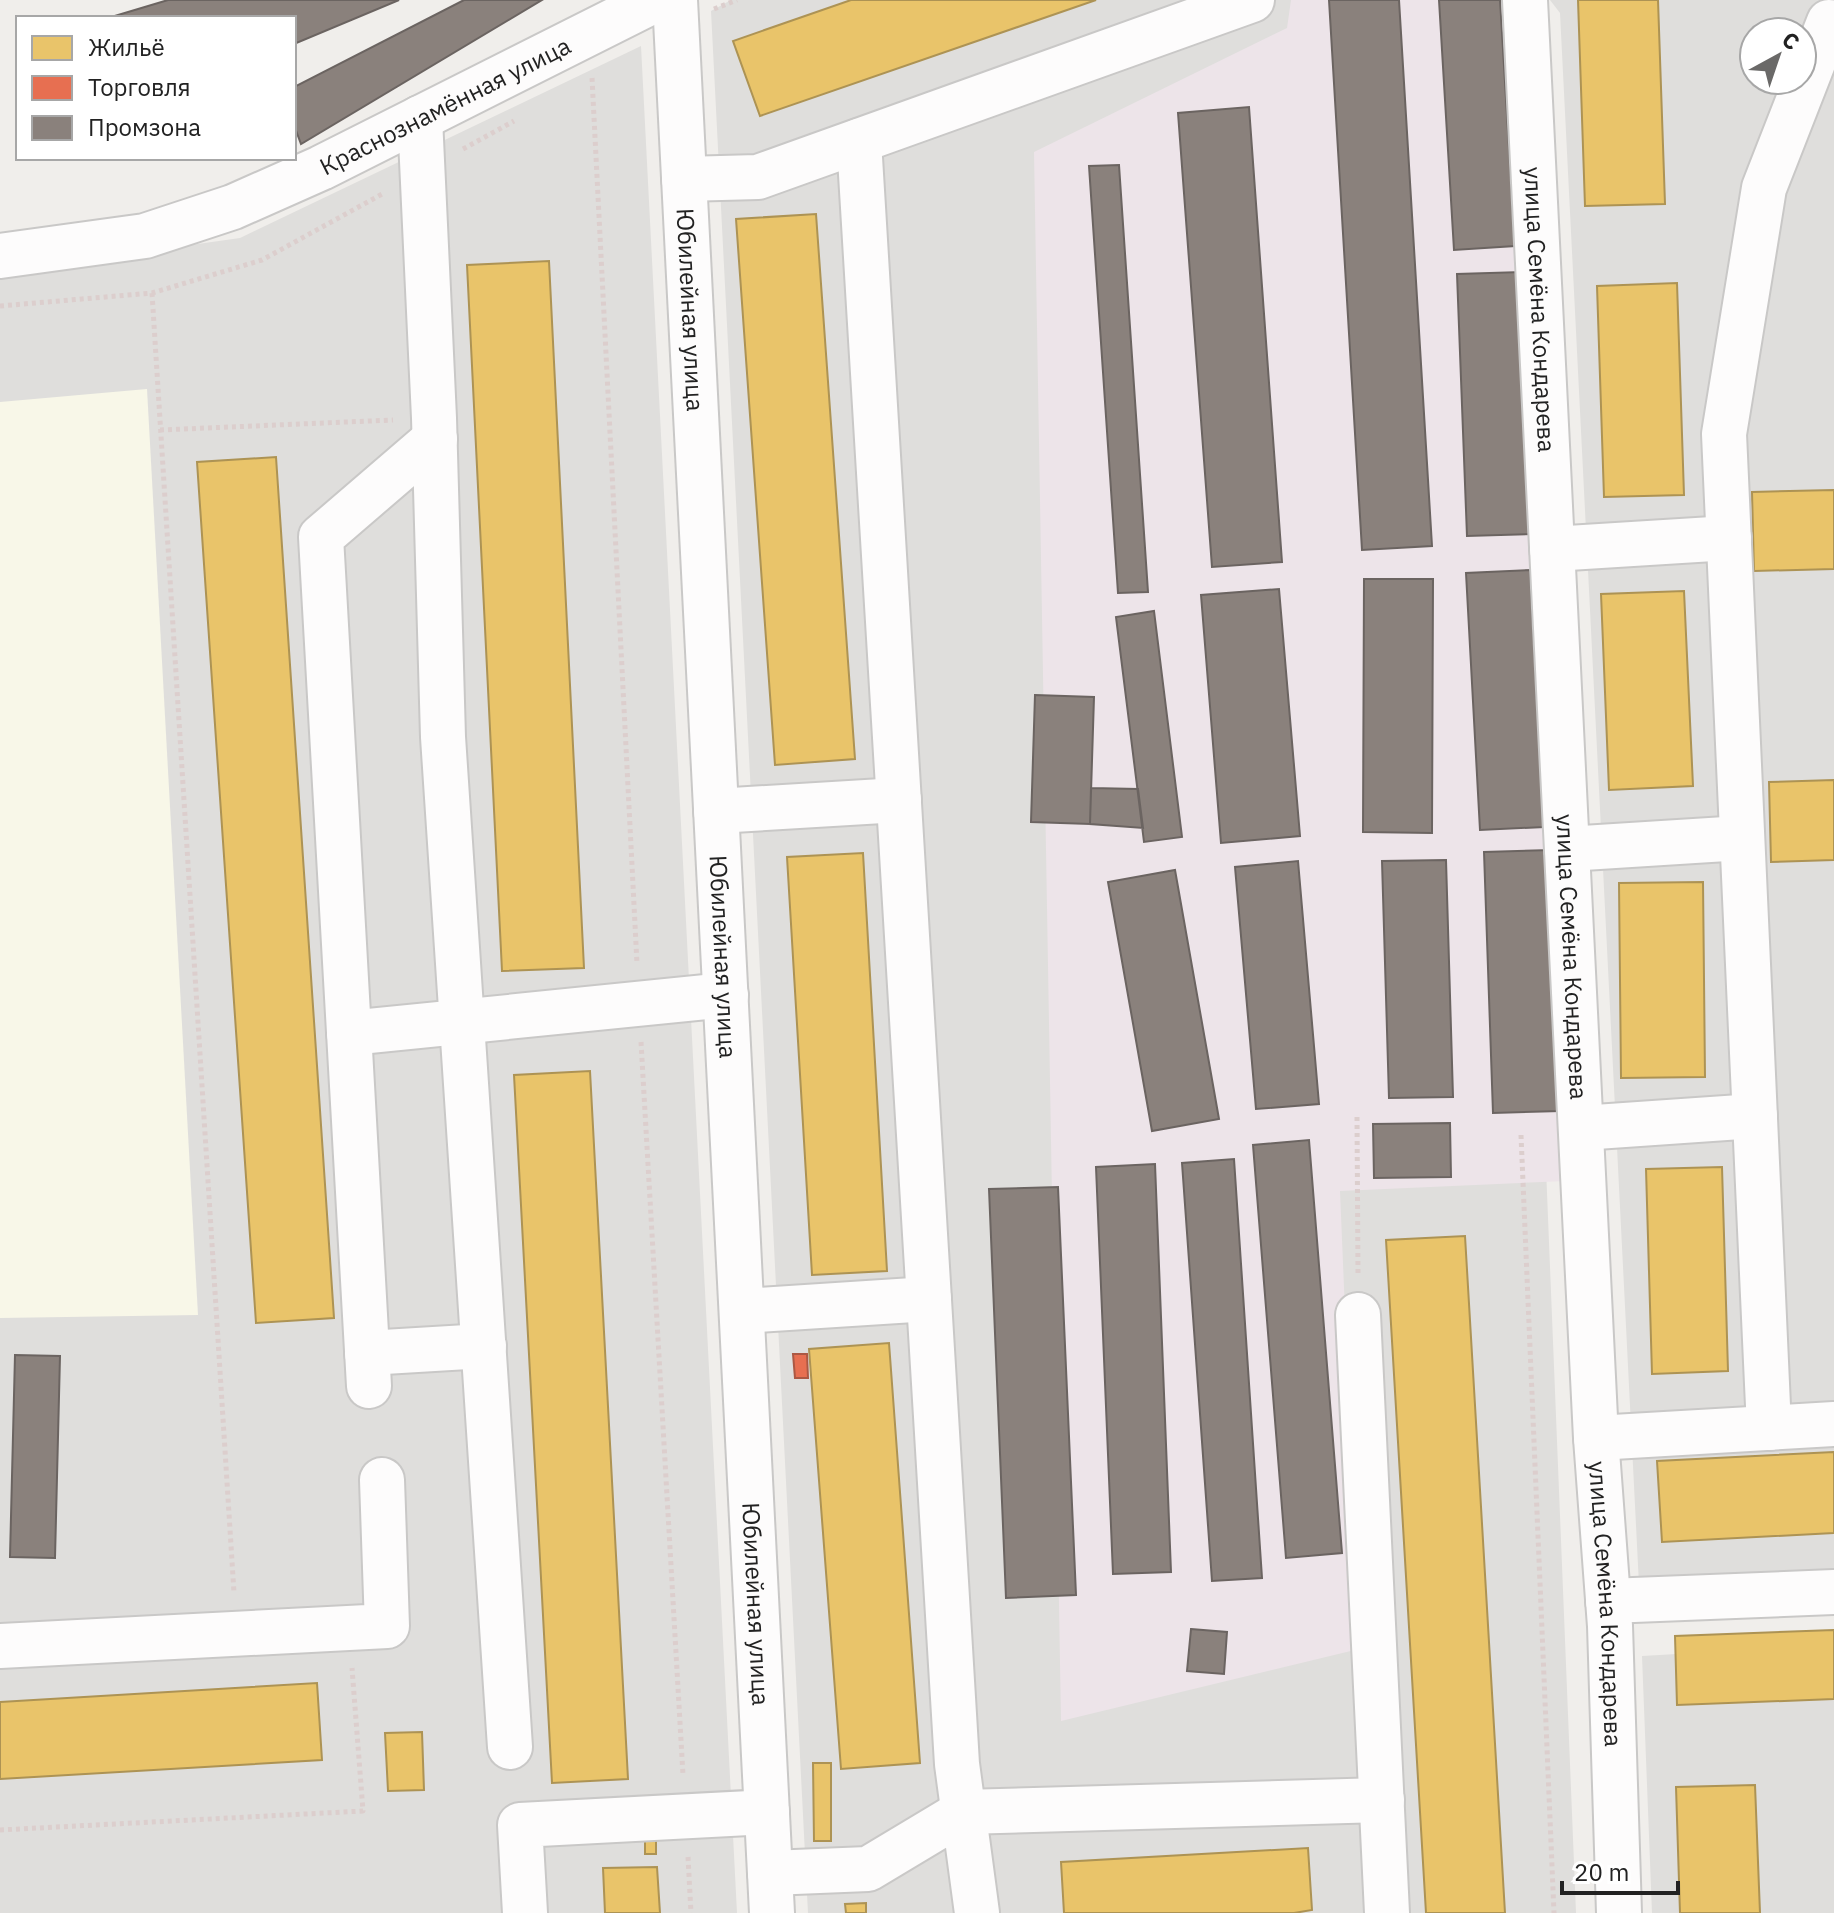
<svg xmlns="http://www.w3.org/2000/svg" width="1834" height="1913" font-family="'IBM Plex Sans',sans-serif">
	<rect width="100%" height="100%" fill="#f0eeeb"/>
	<path fill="#dfdedc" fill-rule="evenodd" d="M 731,0 L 1499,0 L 1576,1913 L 808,1913 L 711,11 Z
		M 1550,0 L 1834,0 L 1834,1574 L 1639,1585 L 1560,13 ZM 1754,32 L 1802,32 L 1802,80 L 1754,80 Z
		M 641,46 L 737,1913 L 0,1913 L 0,272 L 240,238 Z
		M 1834,1645 L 1834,1913 L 1652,1913 L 1642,1656 Z"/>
	<path fill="#ede4e9" d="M 1291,0 L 1510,0 L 1566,1181 L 1340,1191 L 1359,1649 L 1061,1721 L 1034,152 L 1287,28 Z"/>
	<path fill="#f8f7e8" d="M 147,389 L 198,1315 L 0,1318 L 0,402 Z"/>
	<path fill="#e9c46a" stroke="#ad9354" stroke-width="2" d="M 851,0 L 1096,0 L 760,116 L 733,41 Z
		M 1578,0 L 1658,0 L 1665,204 L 1585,206 Z
		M 816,214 L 855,759 L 775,765 L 736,219 Z
		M 549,261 L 584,968 L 502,971 L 467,265 Z
		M 1677,283 L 1684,495 L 1604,497 L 1597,286 Z
		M 276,457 L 334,1318 L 256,1323 L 197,462 Z
		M 1834,490 L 1834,569 L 1754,571 L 1752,492 Z
		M 1684,591 L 1693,786 L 1609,790 L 1601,594 Z
		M 1834,780 L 1834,860 L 1771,862 L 1769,782 Z
		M 863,853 L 887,1271 L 812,1275 L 787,857 Z
		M 1703,882 L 1705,1077 L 1621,1078 L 1619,883 Z
		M 590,1071 L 628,1779 L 552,1783 L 514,1075 Z
		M 1722,1167 L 1728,1371 L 1652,1374 L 1646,1169 Z
		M 1465,1236 L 1505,1913 L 1426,1913 L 1386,1240 Z
		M 889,1343 L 920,1763 L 841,1769 L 809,1349 Z
		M 1834,1452 L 1834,1533 L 1662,1542 L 1657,1461 Z
		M 1834,1630 L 1834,1699 L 1677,1705 L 1675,1636 Z
		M 317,1683 L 322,1760 L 0,1779 L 0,1702 Z
		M 422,1732 L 424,1790 L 388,1791 L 385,1733 Z
		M 813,1763 L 831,1763 L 831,1841 L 814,1841 Z
		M 1755,1785 L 1760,1913 L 1680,1913 L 1676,1787 Z
		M 645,1840 L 656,1840 L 656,1854 L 645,1854 Z
		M 1308,1848 L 1312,1910 L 1294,1913 L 1064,1913 L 1061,1862 Z
		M 657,1867 L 660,1913 L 605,1913 L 603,1868 Z
		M 866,1903 L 866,1913 L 846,1913 L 845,1904 Z"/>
	<path fill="#e76f51" stroke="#ac5843" stroke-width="2" d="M 793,1354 L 807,1354 L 808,1378 L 795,1378 Z"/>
	<path fill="#8a817c" stroke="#6b6461" stroke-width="2" d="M 168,0 L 399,0 L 294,44 L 294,18 L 108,18 Z
		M 464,0 L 542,0 L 301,144 L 294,125 L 294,87 Z
		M 1329,0 L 1399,0 L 1432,546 L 1362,550 Z
		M 1439,0 L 1500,0 L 1515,246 L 1454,250 Z
		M 1249,107 L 1282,562 L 1212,567 L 1178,113 Z
		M 1119,165 L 1148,592 L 1118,593 L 1089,166 Z
		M 1522,272 L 1533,534 L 1467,536 L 1457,274 Z
		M 1530,570 L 1544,827 L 1480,830 L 1466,573 Z
		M 1364,579 L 1433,579 L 1432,833 L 1363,832 Z
		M 1279,589 L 1300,836 L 1221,843 L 1201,595 Z
		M 1154,611 L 1182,837 L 1144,842 L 1116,617 Z
		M 1035,695 L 1094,697 L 1090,824 L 1031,822 Z
		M 1091,788 L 1138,789 L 1143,828 L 1090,824 Z
		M 1551,850 L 1560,1111 L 1493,1113 L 1484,852 Z
		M 1446,860 L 1453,1097 L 1389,1098 L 1382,861 Z
		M 1298,861 L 1319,1104 L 1256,1109 L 1235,867 Z
		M 1175,870 L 1219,1119 L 1152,1131 L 1108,882 Z
		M 1450,1123 L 1451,1177 L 1374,1178 L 1373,1124 Z
		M 1309,1140 L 1342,1553 L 1286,1558 L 1253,1145 Z
		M 1234,1159 L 1262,1578 L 1212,1581 L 1182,1163 Z
		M 1155,1164 L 1171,1572 L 1113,1574 L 1096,1167 Z
		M 1058,1187 L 1076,1595 L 1006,1598 L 989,1189 Z
		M 15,1355 L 60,1356 L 55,1558 L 10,1557 Z
		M 1191,1629 L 1227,1632 L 1224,1674 L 1187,1671 Z"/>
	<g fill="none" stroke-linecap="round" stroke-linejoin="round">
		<defs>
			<g id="minor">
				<path id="s1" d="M 675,0 L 772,1913"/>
				<path id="s2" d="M 1525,0 L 1596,1438 L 1610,1626 L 1619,1913"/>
				<path d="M 420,118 L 434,418 L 443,737 L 510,1747"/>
				<path d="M 859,141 L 957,1764 L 977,1913"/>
				<path d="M 684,179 L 758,177 L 1252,0"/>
				<path id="s3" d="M 0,256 L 145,236 L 233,207 L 321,168 L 655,0"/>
				<path d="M 1552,549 L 1729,538"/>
				<path d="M 716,811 L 899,800"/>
				<path d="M 1567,849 L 1742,838"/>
				<path d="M 349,1033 L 726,995"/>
				<path d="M 1581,1128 L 1755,1116"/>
				<path d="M 742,1311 L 929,1299"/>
				<path d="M 1358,1315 L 1387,1913"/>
				<path d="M 367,1353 L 484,1346"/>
				<path d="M 369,1386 L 321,537 L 435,439"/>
				<path d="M 1769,1428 L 1724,434 L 1764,188 L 1829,22"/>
				<path d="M 1596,1438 L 1834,1424"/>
				<path d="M 1608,1601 L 1834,1592"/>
				<path d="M 0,1646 L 387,1626 L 382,1480"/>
				<path d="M 770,1873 L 868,1869 L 963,1812 L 1382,1800"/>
				<path d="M 525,1913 L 520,1825 L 767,1812"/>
			</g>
		</defs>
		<use href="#minor" stroke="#c9c8c7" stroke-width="48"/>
		<path stroke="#dccecd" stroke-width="5" stroke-dasharray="4 4" stroke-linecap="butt" d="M 714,9 L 737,0
			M 592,78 L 637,964
			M 463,149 L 514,121
			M 152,293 L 234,1593
			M 0,306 L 152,293 L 262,260 L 384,193
			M 160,430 L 393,420
			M 641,1042 L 683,1775
			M 1357,1117 L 1358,1274
			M 1521,1135 L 1554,1913
			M 0,1830 L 363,1811 L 352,1668
			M 688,1857 L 691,1913"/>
		<use href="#minor" stroke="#fdfcfc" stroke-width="44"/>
	</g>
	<g text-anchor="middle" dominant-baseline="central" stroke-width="8" stroke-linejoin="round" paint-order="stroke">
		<g font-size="24" fill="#222" stroke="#fff">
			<text stroke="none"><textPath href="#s3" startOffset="474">Краснознамённая улица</textPath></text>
			<text stroke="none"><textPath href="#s1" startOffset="310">Юбилейная улица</textPath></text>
			<text stroke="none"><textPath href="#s2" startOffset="310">улица Семёна Кондарева</textPath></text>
			<text stroke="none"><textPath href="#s1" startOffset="958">Юбилейная улица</textPath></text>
			<text stroke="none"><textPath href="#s2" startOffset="958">улица Семёна Кондарева</textPath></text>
			<text stroke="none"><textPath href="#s1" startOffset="1606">Юбилейная улица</textPath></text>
			<text stroke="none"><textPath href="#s2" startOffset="1606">улица Семёна Кондарева</textPath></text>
		</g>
	</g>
	<rect x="16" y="16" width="280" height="144" fill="#ffffff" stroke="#a7a7a7" stroke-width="2"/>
	<rect x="32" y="36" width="40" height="24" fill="#e9c46a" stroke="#a7a7a7" stroke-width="2"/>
	<text x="88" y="56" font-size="24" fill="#222222">Жильё</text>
	<rect x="32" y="76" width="40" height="24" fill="#e76f51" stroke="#a7a7a7" stroke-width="2"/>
	<text x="88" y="96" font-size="24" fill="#222222">Торговля</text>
	<rect x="32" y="116" width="40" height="24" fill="#8a817c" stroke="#a7a7a7" stroke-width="2"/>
	<text x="88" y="136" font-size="24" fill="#222222">Промзона</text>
	<g transform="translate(1778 56) rotate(40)"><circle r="38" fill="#ffffff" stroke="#a7a7a7" stroke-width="2"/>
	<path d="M0-6L14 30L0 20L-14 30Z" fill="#6a6968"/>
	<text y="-12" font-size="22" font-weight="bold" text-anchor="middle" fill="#222222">С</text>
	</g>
	<path d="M1562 1881v12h116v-12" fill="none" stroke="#222222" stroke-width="4"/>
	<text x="1574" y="1881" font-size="24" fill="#222222" stroke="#ffffff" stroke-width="6" paint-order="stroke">20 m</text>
</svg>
